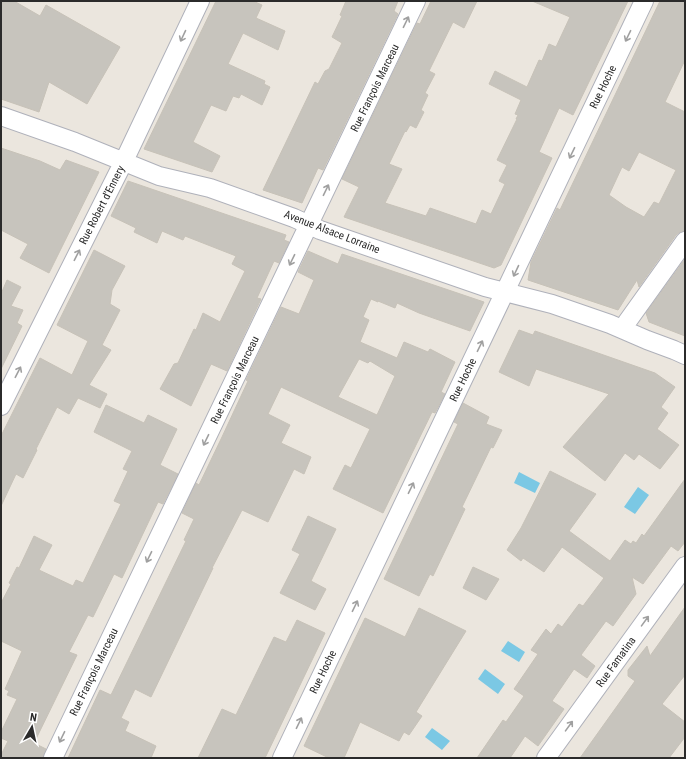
<svg xmlns="http://www.w3.org/2000/svg" width="686" height="759" font-family="'Roboto Condensed',sans-serif">
	<rect width="100%" height="100%" fill="#ebe6de"/>
	<path fill="#7bc8e4" d="M 519,472 L 540,483 L 535,493 L 514,483 Z
		M 638,487 L 649,495 L 635,514 L 624,507 Z
		M 508,641 L 525,652 L 519,662 L 501,651 Z
		M 485,669 L 505,684 L 498,694 L 478,679 Z
		M 432,728 L 450,741 L 442,750 L 425,737 Z"/>
	<path fill="#c7c4bd" stroke="#c7c2b8" fill-rule="evenodd" d="M 1,1 L 14,1 L 40,16 L 46,5 L 120,47 L 87,104 L 49,82 L 39,112 L 1,99 Z
		M 216,1 L 253,1 L 262,5 L 256,18 L 285,31 L 278,50 L 243,33 L 228,64 L 265,81 L 264,84 L 270,87 L 262,105 L 241,94 L 239,98 L 233,96 L 226,111 L 211,105 L 193,142 L 220,156 L 212,172 L 144,149 Z
		M 346,1 L 398,1 L 394,11 L 398,14 L 323,170 L 318,168 L 302,203 L 263,190 L 315,82 L 318,84 L 325,71 L 329,69 L 342,43 L 332,37 L 342,16 L 340,15 Z
		M 431,1 L 477,1 L 464,28 L 453,22 L 429,71 L 435,74 L 425,93 L 428,95 L 421,110 L 424,112 L 416,128 L 410,125 L 406,132 L 405,131 L 389,164 L 402,169 L 385,203 L 426,216 L 430,208 L 476,224 L 482,210 L 491,214 L 505,184 L 499,181 L 507,165 L 497,160 L 517,119 L 516,119 L 518,115 L 515,114 L 521,100 L 489,84 L 495,71 L 527,87 L 539,60 L 542,61 L 549,44 L 556,47 L 570,17 L 532,1 L 628,1 L 573,115 L 559,108 L 539,152 L 552,158 L 501,265 L 494,268 L 344,217 L 359,187 L 342,179 L 417,23 L 420,24 Z
		M 660,1 L 685,1 L 685,60 L 665,102 L 685,112 L 685,231 L 680,232 L 676,235 L 639,287 L 637,280 L 618,310 L 528,280 L 531,262 L 557,208 L 560,210 ZM 639,152 L 676,170 L 659,204 L 654,202 L 644,217 L 626,207 L 609,195 L 622,167 L 629,171 Z
		M 1,148 L 40,161 L 60,170 L 66,160 L 99,172 L 49,273 L 20,258 L 28,244 L 1,230 Z
		M 128,181 L 286,235 L 284,240 L 289,242 L 279,263 L 274,261 L 257,298 L 261,299 L 227,371 L 211,364 L 191,406 L 160,389 L 174,364 L 178,363 L 194,329 L 196,330 L 203,313 L 220,322 L 245,271 L 232,264 L 236,256 L 185,236 L 183,240 L 162,231 L 157,243 L 134,232 L 136,228 L 111,216 Z
		M 94,250 L 125,266 L 112,290 L 110,304 L 120,310 L 102,345 L 111,350 L 89,385 L 107,394 L 100,408 L 78,398 L 69,414 L 57,407 L 36,449 L 37,450 L 23,478 L 16,474 L 1,506 L 1,436 L 40,358 L 72,375 L 88,341 L 57,325 Z
		M 308,251 L 338,264 L 342,254 L 484,302 L 470,331 L 419,313 L 397,303 L 395,308 L 378,301 L 378,302 L 371,299 L 363,317 L 369,320 L 360,342 L 397,358 L 404,342 L 428,352 L 430,349 L 455,362 L 441,392 L 445,394 L 435,413 L 432,412 L 383,513 L 333,489 L 345,465 L 351,468 L 370,429 L 281,387 L 268,414 L 290,425 L 281,443 L 311,457 L 304,474 L 294,469 L 268,522 L 242,510 L 212,568 L 213,568 L 151,697 L 135,689 L 121,718 L 129,722 L 125,731 L 156,746 L 151,758 L 68,758 L 100,690 L 111,695 L 186,541 L 184,540 L 194,519 L 182,513 L 196,483 L 199,485 L 222,437 L 248,381 L 246,380 L 281,307 L 299,314 L 314,280 L 298,272 ZM 359,359 L 368,363 L 370,361 L 395,376 L 377,415 L 338,397 Z
		M 685,259 L 685,336 L 649,322 L 646,313 Z
		M 7,280 L 21,287 L 11,306 L 23,310 L 17,323 L 22,326 L 1,369 L 1,294 Z
		M 519,330 L 533,335 L 535,331 L 655,373 L 675,387 L 661,407 L 668,413 L 657,429 L 679,445 L 660,469 L 639,454 L 634,460 L 625,453 L 605,481 L 563,447 L 609,394 L 536,369 L 529,386 L 499,372 Z
		M 463,403 L 489,417 L 486,424 L 502,430 L 493,448 L 491,447 L 462,507 L 465,509 L 433,576 L 430,574 L 419,596 L 384,579 L 458,424 L 454,422 Z
		M 106,405 L 144,423 L 148,415 L 177,429 L 160,465 L 178,474 L 163,504 L 158,502 L 122,578 L 114,574 L 93,617 L 88,615 L 69,652 L 77,655 L 34,743 L 46,749 L 43,758 L 1,758 L 1,755 L 8,741 L 1,738 L 1,732 L 17,699 L 7,695 L 9,691 L 5,689 L 22,651 L 1,641 L 1,603 L 11,584 L 9,583 L 17,567 L 19,568 L 34,536 L 52,545 L 39,570 L 73,586 L 76,580 L 83,583 L 121,504 L 114,501 L 128,471 L 123,469 L 132,451 L 94,432 Z
		M 550,471 L 596,494 L 569,531 L 610,561 L 625,540 L 631,544 L 633,541 L 636,543 L 642,534 L 644,536 L 685,479 L 685,542 L 678,551 L 671,546 L 643,584 L 632,577 L 636,594 L 613,626 L 606,621 L 581,655 L 595,666 L 587,678 L 574,669 L 552,701 L 564,709 L 538,746 L 525,736 L 510,758 L 477,758 L 503,720 L 506,722 L 524,696 L 514,689 L 538,654 L 531,650 L 546,629 L 551,634 L 558,624 L 562,627 L 579,604 L 583,606 L 604,578 L 562,547 L 544,572 L 523,558 L 521,561 L 507,550 L 521,528 Z
		M 308,516 L 336,529 L 311,581 L 326,589 L 315,610 L 280,593 L 300,554 L 292,550 Z
		M 473,567 L 499,579 L 486,600 L 463,588 Z
		M 685,607 L 685,675 L 662,704 L 685,722 L 685,737 L 669,758 L 580,758 L 635,681 L 628,676 L 628,670 L 647,646 L 650,656 Z
		M 419,608 L 466,631 L 416,712 L 422,716 L 409,735 L 404,732 L 399,741 L 360,722 L 344,758 L 329,758 L 304,746 L 365,618 L 405,637 Z
		M 297,620 L 325,633 L 265,758 L 198,758 L 222,709 L 236,715 L 274,637 L 286,642 Z"/>
	<g fill="none" stroke-linecap="round" stroke-linejoin="round">
		<defs>
			<path id="minor" d="M 1,116 L 75,142 L 159,176 L 210,188 L 294,218 L 320,230 L 485,287 L 552,304 L 610,324 L 647,340 L 674,350 L 685,355
				M 624,330 L 627,322 L 685,241
				M 1,406 L 124,161 L 200,1
				M 53,758 L 416,1
				M 282,758 L 644,1
				M 546,758 L 685,566"/>
		</defs>
		<use href="#minor" stroke="#afb1ba" stroke-width="20"/>
		<use href="#minor" stroke="#fff" stroke-width="18"/>
	</g>
	<defs><path id="oneway-shaft" d="M-6 0H5M1.5-3L5.5 0L1.5 3" fill="none" stroke-width="1.6" stroke-linecap="round" stroke-linejoin="round"/></defs>
	<g stroke="#a0a0a0">
		<use href="#oneway-shaft" transform="translate(406 22) rotate(-64)"/>
		<use href="#oneway-shaft" transform="translate(183 36) rotate(115)"/>
		<use href="#oneway-shaft" transform="translate(628 36) rotate(116)"/>
		<use href="#oneway-shaft" transform="translate(572 153) rotate(116)"/>
		<use href="#oneway-shaft" transform="translate(326 190) rotate(-64)"/>
		<use href="#oneway-shaft" transform="translate(77 255) rotate(-63)"/>
		<use href="#oneway-shaft" transform="translate(292 260) rotate(116)"/>
		<use href="#oneway-shaft" transform="translate(516 271) rotate(115)"/>
		<use href="#oneway-shaft" transform="translate(480 346) rotate(-64)"/>
		<use href="#oneway-shaft" transform="translate(18 372) rotate(-63)"/>
		<use href="#oneway-shaft" transform="translate(206 440) rotate(116)"/>
		<use href="#oneway-shaft" transform="translate(411 488) rotate(-64)"/>
		<use href="#oneway-shaft" transform="translate(149 557) rotate(116)"/>
		<use href="#oneway-shaft" transform="translate(355 606) rotate(-64)"/>
		<use href="#oneway-shaft" transform="translate(645 621) rotate(-54)"/>
		<use href="#oneway-shaft" transform="translate(299 723) rotate(-64)"/>
		<use href="#oneway-shaft" transform="translate(569 726) rotate(-54)"/>
		<use href="#oneway-shaft" transform="translate(62 737) rotate(116)"/>
	</g>
	<g text-anchor="middle" dominant-baseline="central" stroke-width="3" stroke-linejoin="round" paint-order="stroke">
		<g font-size="11" fill="#2b2b2b" stroke="#fff">
			<text transform="translate(603 87) rotate(-64)">Rue Hoche</text>
			<text transform="translate(375 88) rotate(-64)">Rue François Marceau</text>
			<text transform="translate(102 205) rotate(-63)">Rue Robert d'Ennery</text>
			<text transform="translate(332 232) rotate(21)">Avenue Alsace Lorraine</text>
			<text transform="translate(235 380) rotate(-64)">Rue François Marceau</text>
			<text transform="translate(463 380) rotate(-64)">Rue Hoche</text>
			<text transform="translate(616 662) rotate(-54)">Rue Famatina</text>
			<text transform="translate(94 672) rotate(-64)">Rue François Marceau</text>
			<text transform="translate(323 672) rotate(-64)">Rue Hoche</text>
		</g>
	</g>
	<rect width="686" height="759" fill="none" stroke="#2b2b2b" stroke-width="4"/>
	<g transform="translate(32 727) rotate(9)" stroke="#ffffff" stroke-width="3" paint-order="stroke">
	<path d="M0-3L7 15L0 10L-7 15Z" fill="#2b2b2b"/>
	<text y="-6" font-size="11" font-weight="bold" text-anchor="middle" fill="#2b2b2b">N</text>
	</g>
</svg>
